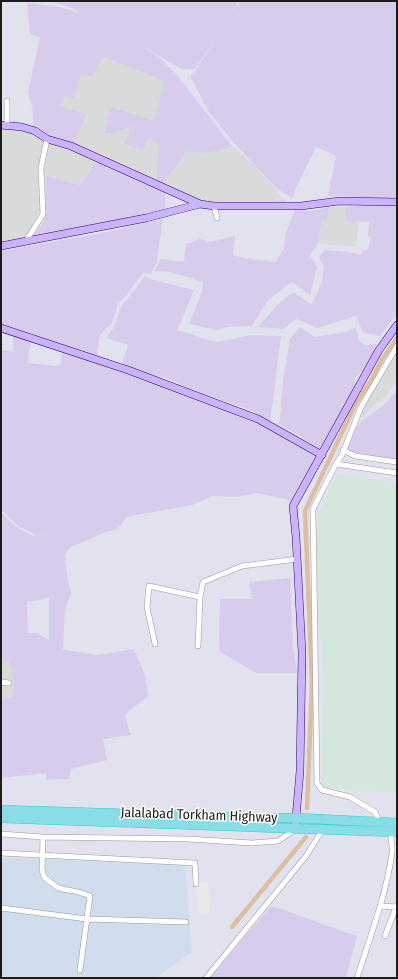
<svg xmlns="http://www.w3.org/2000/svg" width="398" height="979" font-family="'Fira Sans Condensed',sans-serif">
	<rect width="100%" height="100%" fill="#e2e2ee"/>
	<path fill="#d9dada" d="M 103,57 L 164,81 L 154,121 L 105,132 L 112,133 L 132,127 L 124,144 L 143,151 L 148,138 L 159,144 L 156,182 L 98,161 L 80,185 L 46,176 L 40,177 L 42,206 L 24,242 L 1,244 L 1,126 L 29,131 L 60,107 L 65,95 L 74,98 L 81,74 L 92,77 Z
		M 233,147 L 256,167 L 286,202 L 198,202 L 164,185 L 166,177 L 180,161 L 186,151 L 207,153 Z
		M 329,207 L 345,207 L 346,221 L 359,221 L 356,247 L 318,243 L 322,220 L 327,220 Z
		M 397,351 L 397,380 L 386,397 L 374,405 L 363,417 L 352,417 L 366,401 Z
		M 1,662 L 9,662 L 14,682 L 13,696 L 1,699 Z"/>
	<path fill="#d3e7dc" d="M 337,474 L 397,483 L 397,792 L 321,788 L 324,682 L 315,567 L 319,512 Z"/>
	<path fill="#d0ddec" d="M 1,858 L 185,864 L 192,952 L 156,978 L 1,978 Z"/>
	<path fill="#d8cced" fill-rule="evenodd" d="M 49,1 L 239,1 L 227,21 L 240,1 L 397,1 L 397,199 L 328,196 L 336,156 L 316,147 L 296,188 L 293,198 L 277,189 L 233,142 L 209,112 L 190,76 L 196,70 L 215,40 L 195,69 L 181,69 L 121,33 L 158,56 L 177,75 L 233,147 L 207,153 L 186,151 L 180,161 L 167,177 L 164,185 L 156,182 L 159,144 L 148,138 L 143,151 L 124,144 L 131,127 L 112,133 L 105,133 L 110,107 L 154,121 L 164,81 L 103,57 L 92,77 L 81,74 L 74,99 L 65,95 L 60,106 L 86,115 L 72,148 L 33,128 L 33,112 L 28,92 L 40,37 L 30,34 L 27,3 L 55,6 L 82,13 L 64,5 Z
		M 98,161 L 166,191 L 165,210 L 112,224 L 31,239 L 44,221 L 46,211 L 46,176 L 80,185 Z
		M 392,203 L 397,204 L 397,314 L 380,336 L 363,333 L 356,316 L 317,328 L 296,319 L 283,329 L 258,327 L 277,305 L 293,292 L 311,304 L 317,294 L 322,281 L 324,267 L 319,257 L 325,250 L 348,252 L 361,255 L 363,250 L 368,250 L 371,237 L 368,236 L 369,222 L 346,221 L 345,207 Z
		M 329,207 L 327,220 L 322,220 L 318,243 L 310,255 L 317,266 L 310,295 L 292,282 L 268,300 L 252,326 L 227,327 L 217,330 L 189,324 L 202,292 L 203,282 L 169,272 L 154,271 L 161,259 L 175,261 L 184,261 L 186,244 L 200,239 L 211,242 L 235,236 L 233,255 L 244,258 L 276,262 L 284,248 L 286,233 L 295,210 L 311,211 Z
		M 163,218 L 157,261 L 151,274 L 143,273 L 124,298 L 118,304 L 112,323 L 100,335 L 97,356 L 1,325 L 1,293 L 2,291 L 1,290 L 1,251 L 107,232 Z
		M 145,276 L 154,280 L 194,290 L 177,331 L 189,333 L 204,339 L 218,342 L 250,335 L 281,336 L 270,423 L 253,411 L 190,389 L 165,377 L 153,376 L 121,366 L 128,345 L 106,338 L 114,327 L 121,307 Z
		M 300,327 L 315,337 L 346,332 L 356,327 L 359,341 L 365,345 L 376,344 L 372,358 L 365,368 L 354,379 L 356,386 L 328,437 L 319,448 L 279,424 L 281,411 L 281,399 L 284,375 L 290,339 Z
		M 13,336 L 31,341 L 27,363 L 60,366 L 63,350 L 134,375 L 256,421 L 317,457 L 295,504 L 285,499 L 257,493 L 238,497 L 213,496 L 192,505 L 126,517 L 118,529 L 106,532 L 71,547 L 65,554 L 66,569 L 71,594 L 65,610 L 63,649 L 65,650 L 97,655 L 134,649 L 145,675 L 148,696 L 130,710 L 125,716 L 131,735 L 103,739 L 107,760 L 71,769 L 69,779 L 46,780 L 46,773 L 1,778 L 1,699 L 13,696 L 14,682 L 9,662 L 1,662 L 1,512 L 15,526 L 33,536 L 46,534 L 36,535 L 18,526 L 1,510 L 1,350 L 13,352 ZM 49,598 L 49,640 L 37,633 L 28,633 L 27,602 Z
		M 397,390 L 397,460 L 346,451 L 353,430 L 364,419 L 384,405 Z
		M 290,578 L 293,647 L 297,673 L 256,673 L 222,653 L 219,650 L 220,599 L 252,599 L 249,582 Z
		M 270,907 L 278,908 L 357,936 L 346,978 L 210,978 Z"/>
	<path fill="#e8e8e8" d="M 208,882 L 210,913 L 200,915 L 195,883 Z"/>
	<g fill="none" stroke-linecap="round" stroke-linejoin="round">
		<path stroke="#dcbfa2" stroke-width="4.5" d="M 307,808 L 312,684 L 305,511 L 356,403 L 371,381 L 381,361 L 397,338
			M 232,927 L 306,837"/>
		<defs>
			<path id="street" d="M 7,125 L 7,101
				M 214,206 L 217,218
				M 26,241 L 43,214 L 41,168 L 47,139
				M 343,450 L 355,456 L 397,462
				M 336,464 L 342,455 L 361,407 L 397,346
				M 155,644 L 147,607 L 149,586 L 200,597
				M 198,646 L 200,597 L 203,582 L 242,566 L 297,559
				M 1,682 L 9,683
				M 379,822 L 375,812 L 350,797 L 322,790 L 317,783 L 313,509 L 336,464 L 397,473
				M 1,834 L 43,837
				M 1,853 L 195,863 L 196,884
				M 380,906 L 397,907
				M 1,908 L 87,919 L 186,922
				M 385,936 L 397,905
				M 80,970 L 90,896 C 79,891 73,891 62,889 C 55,887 49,881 44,877 L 42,870 L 43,837 L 188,839 L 252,843 L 278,841 L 290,833 L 290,828
				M 206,978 L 306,856 L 323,829
				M 357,978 C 370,937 386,896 392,853 C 393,846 390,839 391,831"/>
			<path id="secondary" d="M 1,125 L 22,127 L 35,131 L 47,139 L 71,146 L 200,204
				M 1,246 L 146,218 L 200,204 L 214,206 L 301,206 L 339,201 L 397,202
				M 1,328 L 128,370 L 258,419 L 322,455
				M 295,829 L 300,771 L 302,653 L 296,537 L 293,506 L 379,350 L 397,325"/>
			<path id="highway" d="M 1,810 L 261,818 L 296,818 L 397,823
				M 1,818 L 397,832"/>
		</defs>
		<use href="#street" stroke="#999" stroke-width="6"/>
		<use href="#secondary" stroke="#2e0571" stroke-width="8"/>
		<use href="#highway" stroke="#24d7ca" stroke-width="10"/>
		<use href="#street" stroke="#fff" stroke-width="5"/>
		<use href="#secondary" stroke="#cbb4f9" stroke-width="7"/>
		<use href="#highway" stroke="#88dde6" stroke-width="9"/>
	</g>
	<g text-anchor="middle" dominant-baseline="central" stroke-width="3" stroke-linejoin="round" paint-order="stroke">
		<g font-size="14" fill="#1c1c1c" stroke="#fff">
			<text transform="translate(199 815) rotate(2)">Jalalabad Torkham Highway</text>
		</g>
	</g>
	<rect width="398" height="979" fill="none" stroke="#1c1c1c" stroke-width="4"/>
</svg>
